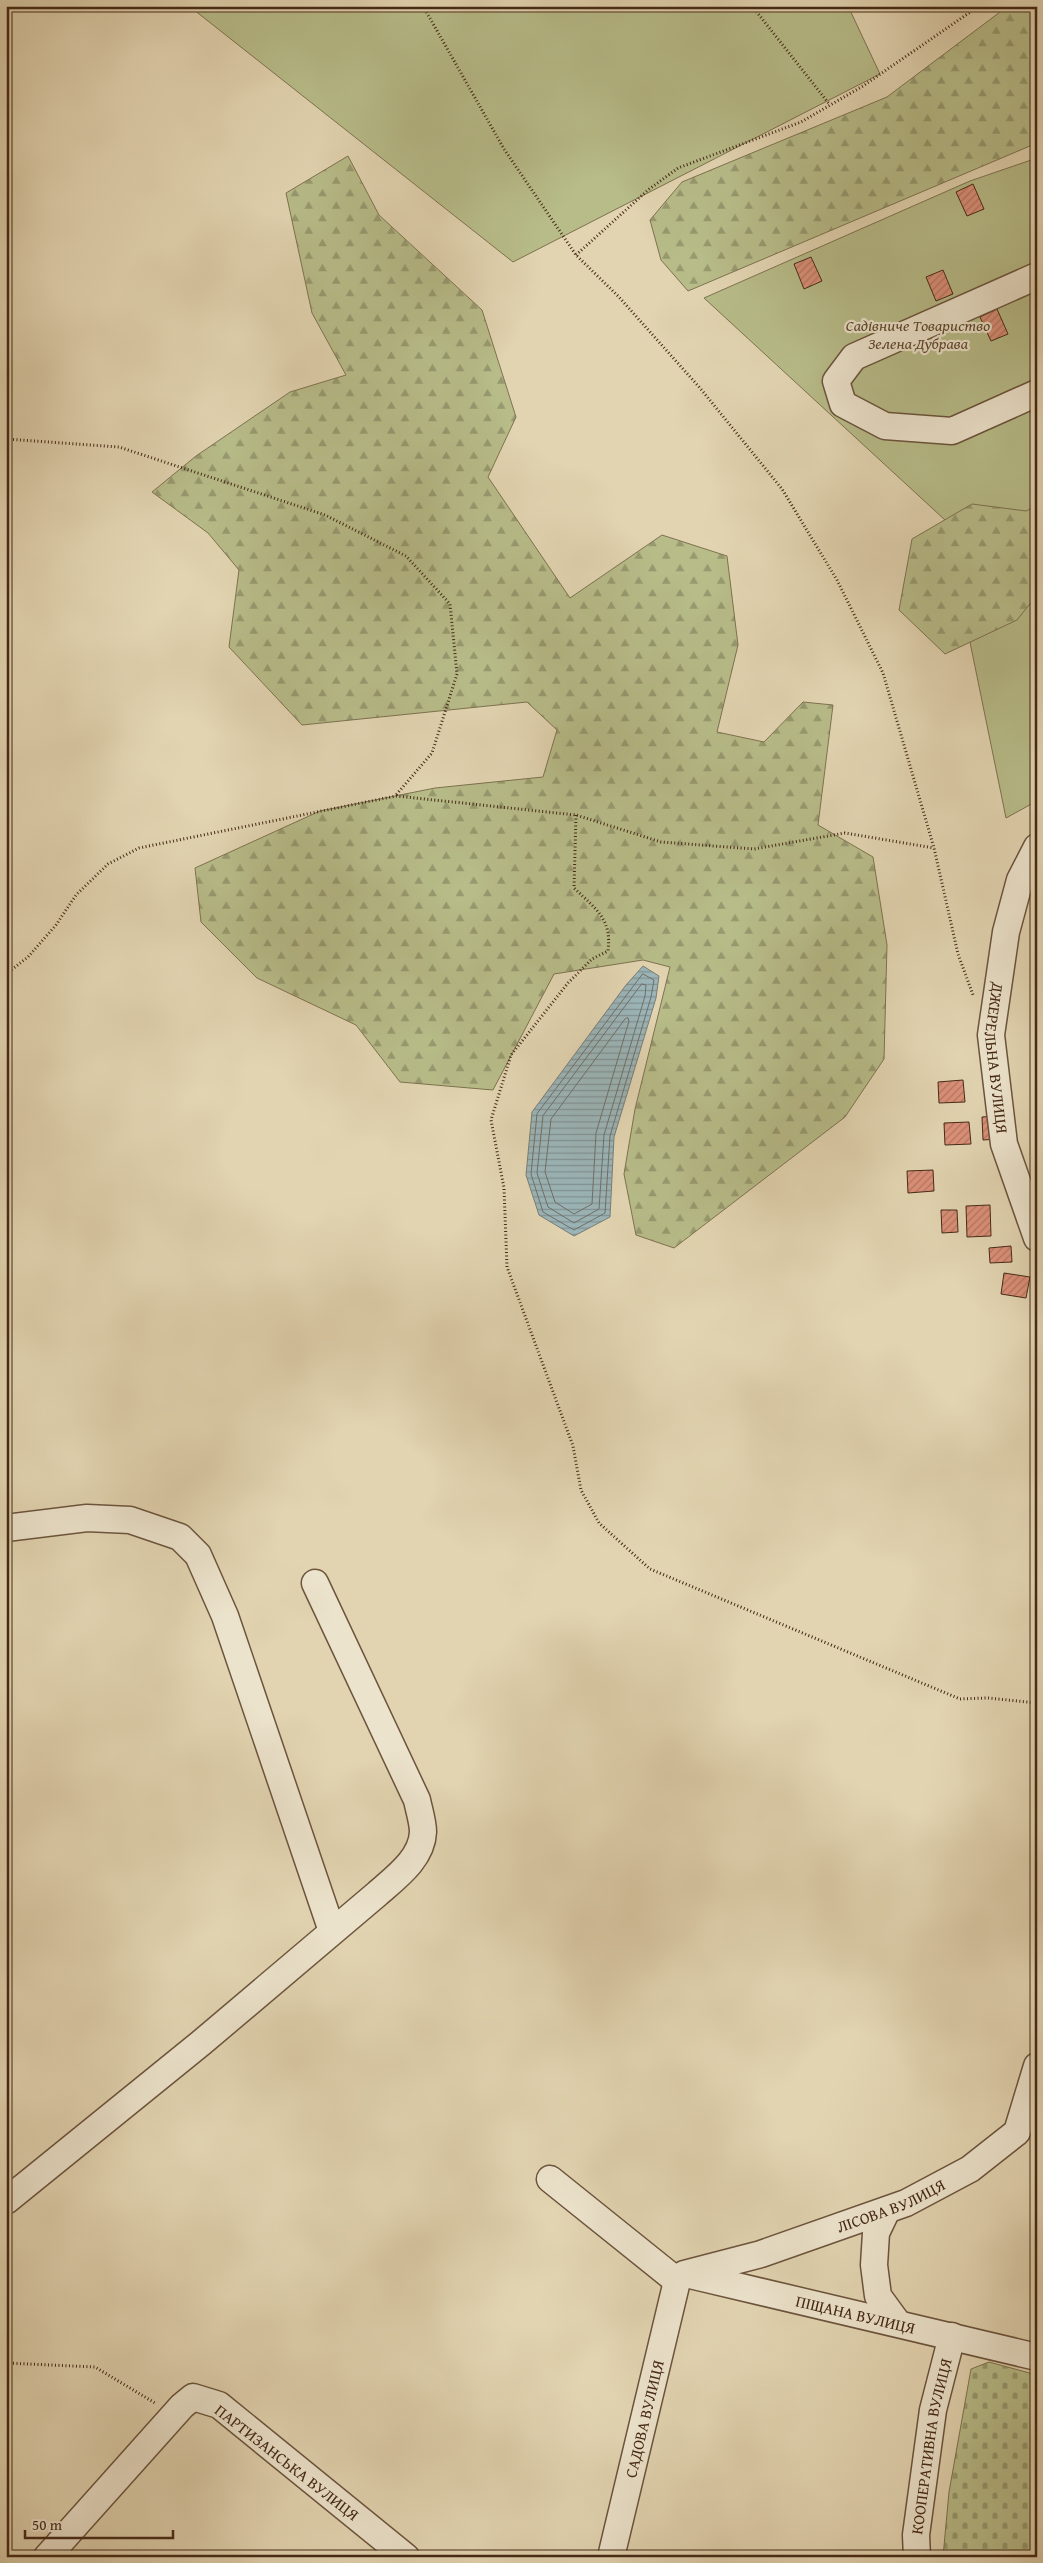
<svg xmlns="http://www.w3.org/2000/svg" width="1043" height="2563" font-family="'Gentium Book Plus',serif">
	<defs>
		<pattern id="forest-firs" width="22" height="20" patternUnits="userSpaceOnUse" patternTransform="scale(1.25)"><rect width="22" height="20" fill="#b7bc89"/><path d="M5 1l3.5 6h-7zM16 11l3.5 6h-7z" fill="#97996f"/></pattern>
		<pattern id="cemetery-stones" width="16" height="16" patternUnits="userSpaceOnUse" patternTransform="scale(1.25)"><rect width="16" height="16" fill="#b7bc89"/><path d="M2 7V4a2 2 0 0 1 4 0v3zM10 15v-3a2 2 0 0 1 4 0v3z" fill="#97996f"/></pattern>
		<pattern id="water-rules" width="6" height="5" patternUnits="userSpaceOnUse" patternTransform="scale(1.25)"><rect width="6" height="5" fill="#9bb5b8"/><path d="M0 2.5h6" fill="none" stroke="#809395"/></pattern>
		<pattern id="building-hatch" width="6" height="6" patternUnits="userSpaceOnUse" patternTransform="scale(1.25)"><rect width="6" height="6" fill="#dc9079"/><path d="M-1 1l2-2M0 6l6-6M5 7l2-2" fill="none" stroke="#b47662"/></pattern>
	</defs>
	<rect width="100%" height="100%" fill="#e2d4b1"/>
	<filter id="stains"><feTurbulence type="fractalNoise" baseFrequency=".004" numOctaves="4"/><feColorMatrix values="0 0 0 0 .2 0 0 0 0 .09 0 0 0 0 .02 0 0 0 .5 -.17"/></filter>
	<radialGradient id="worn" r=".72"><stop offset=".6" stop-color="#630" stop-opacity="0"/><stop offset="1" stop-color="#630" stop-opacity=".3"/></radialGradient>
	<path fill="#b7bc89" stroke="#7e7250" d="M 189,6 L 848,6 L 880,74 L 513,262 Z
		M 1037,158 L 1037,801 L 1006,818 L 945,520 L 704,298 L 970,181 Z"/>
	<path fill="url(#forest-firs)" stroke="#7e7250" d="M 1008,6 L 1037,6 L 1037,143 L 688,291 L 661,260 L 650,220 L 682,182 L 887,97 Z
		M 348,156 L 379,215 L 482,310 L 516,417 L 488,477 L 570,598 L 662,535 L 727,556 L 738,645 L 717,732 L 764,742 L 803,702 L 833,705 L 818,825 L 873,857 L 887,945 L 884,1059 L 845,1117 L 674,1248 L 636,1235 L 624,1174 L 635,1109 L 670,967 L 643,960 L 554,974 L 493,1090 L 400,1082 L 356,1025 L 257,978 L 201,922 L 195,868 L 320,811 L 435,788 L 543,777 L 557,730 L 527,702 L 302,725 L 229,647 L 239,570 L 208,533 L 152,492 L 196,456 L 290,392 L 346,375 L 312,313 L 286,193 Z
		M 972,504 L 1026,511 L 1037,506 L 1037,595 L 1017,620 L 945,654 L 899,610 L 912,539 Z"/>
	<path fill="url(#cemetery-stones)" stroke="#7e7250" d="M 989,2362 L 1037,2375 L 1037,2557 L 943,2557 L 949,2492 L 971,2369 Z"/>
	<path fill="url(#water-rules)" stroke="#797d77" d="M 643,966 L 659,976 L 656,998 L 614,1137 L 610,1217 L 574,1236 L 539,1215 L 526,1175 L 532,1112 L 626,985 Z"/>
	<g fill="none" stroke-linecap="round" stroke-linejoin="round">
		<path stroke="#706f67" stroke-width="1" d="M 643,974 L 654,980 L 651,997 L 610,1136 L 605,1213 L 574,1230 L 543,1212 L 531,1174 L 537,1114 Z
			M 642,984 L 646,985 L 645,996 L 604,1135 L 599,1209 L 574,1223 L 548,1207 L 537,1173 L 543,1116 Z
			M 628,1018 L 629,1021 L 596,1133 L 592,1204 L 574,1214 L 555,1202 L 545,1172 L 551,1119 L 625,1019 Z"/>
	</g>
	<path fill="url(#building-hatch)" stroke="#452916" d="M 973,184 L 984,209 L 967,216 L 956,192 Z
		M 811,257 L 822,281 L 804,289 L 794,264 Z
		M 943,270 L 953,294 L 936,301 L 926,277 Z
		M 997,309 L 1008,334 L 991,341 L 980,317 Z
		M 963,1080 L 965,1102 L 939,1103 L 938,1082 Z
		M 997,1116 L 998,1139 L 983,1140 L 982,1117 Z
		M 969,1122 L 971,1144 L 945,1145 L 944,1123 Z
		M 933,1170 L 934,1191 L 908,1193 L 907,1171 Z
		M 990,1205 L 991,1236 L 967,1237 L 966,1206 Z
		M 941,1210 L 957,1210 L 958,1232 L 942,1233 Z
		M 1011,1246 L 1012,1262 L 990,1263 L 989,1248 Z
		M 1004,1273 L 1030,1277 L 1026,1298 L 1001,1294 Z"/>
	<g fill="none" stroke-linecap="round" stroke-linejoin="round">
		<defs>
			<g id="minor">
				<path d="M 1037,276 L 854,357 L 836,381 L 843,404 L 885,426 L 952,431 L 1037,393"/>
				<path id="s1" d="M 1037,847 L 1020,880 L 1006,932 L 991,1035 L 1004,1144 L 1037,1238"/>
				<path d="M 6,1528 L 87,1518 L 130,1520 L 180,1537 L 198,1555 L 225,1616 L 332,1931"/>
				<path d="M 550,2179 L 677,2281"/>
				<path d="M 6,2201 L 201,2043 L 377,1894 C 395,1878 422,1859 423,1832 C 423,1822 419,1810 417,1800 L 315,1583"/>
				<path d="M 887,2210 L 876,2233 L 874,2265 L 878,2296 L 897,2322"/>
				<path id="s2" d="M 684,2274 L 761,2254 L 906,2203 L 970,2169 L 1017,2132 L 1037,2066"/>
				<path id="s3" d="M 690,2275 L 1037,2357"/>
				<path d="M 47,2557 L 182,2406 L 193,2397 L 219,2405 L 406,2557"/>
				<path id="s4" d="M 611,2557 L 677,2281"/>
				<path id="s5" d="M 917,2557 L 916,2535 L 933,2410 L 952,2336"/>
			</g>
		</defs>
		<use href="#minor" stroke="#6c543d" stroke-width="29"/>
		<path stroke="#452916" stroke-width="3" stroke-dasharray="1 2.5" stroke-linecap="butt" d="M 423,6 L 504,149 L 576,255 L 618,296 L 700,388 L 782,489 L 837,580 L 883,673 L 934,848 L 958,954 L 973,995
			M 752,6 L 830,105
			M 576,255 L 648,190 L 678,168 L 801,122 L 863,86 L 979,6
			M 6,439 L 119,447 L 325,515 L 406,556 L 450,604 L 457,674 L 432,753 L 396,795
			M 576,815 L 574,888 C 596,909 612,919 608,951 L 592,959 L 568,983 L 511,1055 L 491,1120 L 504,1188 L 507,1267 L 573,1446 L 581,1490 L 599,1523 L 650,1569 L 960,1699 L 988,1698 L 1037,1703
			M 6,974 L 28,957 L 56,925 L 76,895 L 108,864 L 139,848 L 396,796 L 576,815 L 661,842 L 754,849 L 845,833 L 934,848
			M 6,2363 L 95,2367 L 155,2403"/>
		<use href="#minor" stroke="#ece3cc" stroke-width="26"/>
	</g>
	<g text-anchor="middle" dominant-baseline="central" stroke-width="4.5" stroke-linejoin="round" paint-order="stroke">
		<g font-size="16" font-style="italic" fill="#5c462d" stroke="#ece3cc">
			<text x="918" y="325">Садівниче Товариство<tspan x="918" dy="18">Зелена Дубрава</tspan></text>
		</g>
		<g font-size="16" fill="#452916" stroke="#ece3cc">
			<text stroke="none"><textPath href="#s1" startOffset="218">ДЖЕРЕЛЬНА ВУЛИЦЯ</textPath></text>
			<text stroke="none"><textPath href="#s2" startOffset="218">ЛІСОВА ВУЛИЦЯ</textPath></text>
			<text stroke="none"><textPath href="#s3" startOffset="170">ПІЩАНА ВУЛИЦЯ</textPath></text>
			<text stroke="none"><textPath href="#s4" startOffset="142">САДОВА ВУЛИЦЯ</textPath></text>
			<text stroke="none"><textPath href="#s5" startOffset="112">КООПЕРАТИВНА ВУЛИЦЯ</textPath></text>
			<text transform="translate(287 2462) rotate(38)">ПАРТИЗАНСЬКА ВУЛИЦЯ</text>
		</g>
	</g>
	<rect width="1043" height="2563" fill="none" stroke="#e2d4b1" stroke-width="25"/>
	<rect x="8" y="8" width="1028" height="2548" fill="none" stroke="#452916" stroke-width="2.5"/>
	<rect x="12" y="12" width="1018" height="2538" fill="none" stroke="#452916"/>
	<path d="M25 2530v8h148v-8" fill="none" stroke="#452916" stroke-width="2.5"/>
	<text x="32" y="2530" font-size="15" fill="#452916" stroke="#ece3cc" stroke-width="4" paint-order="stroke">50 m</text>
	<rect width="100%" height="100%" filter="url(#stains)"/>
	<rect width="100%" height="100%" fill="url(#worn)"/>
</svg>
